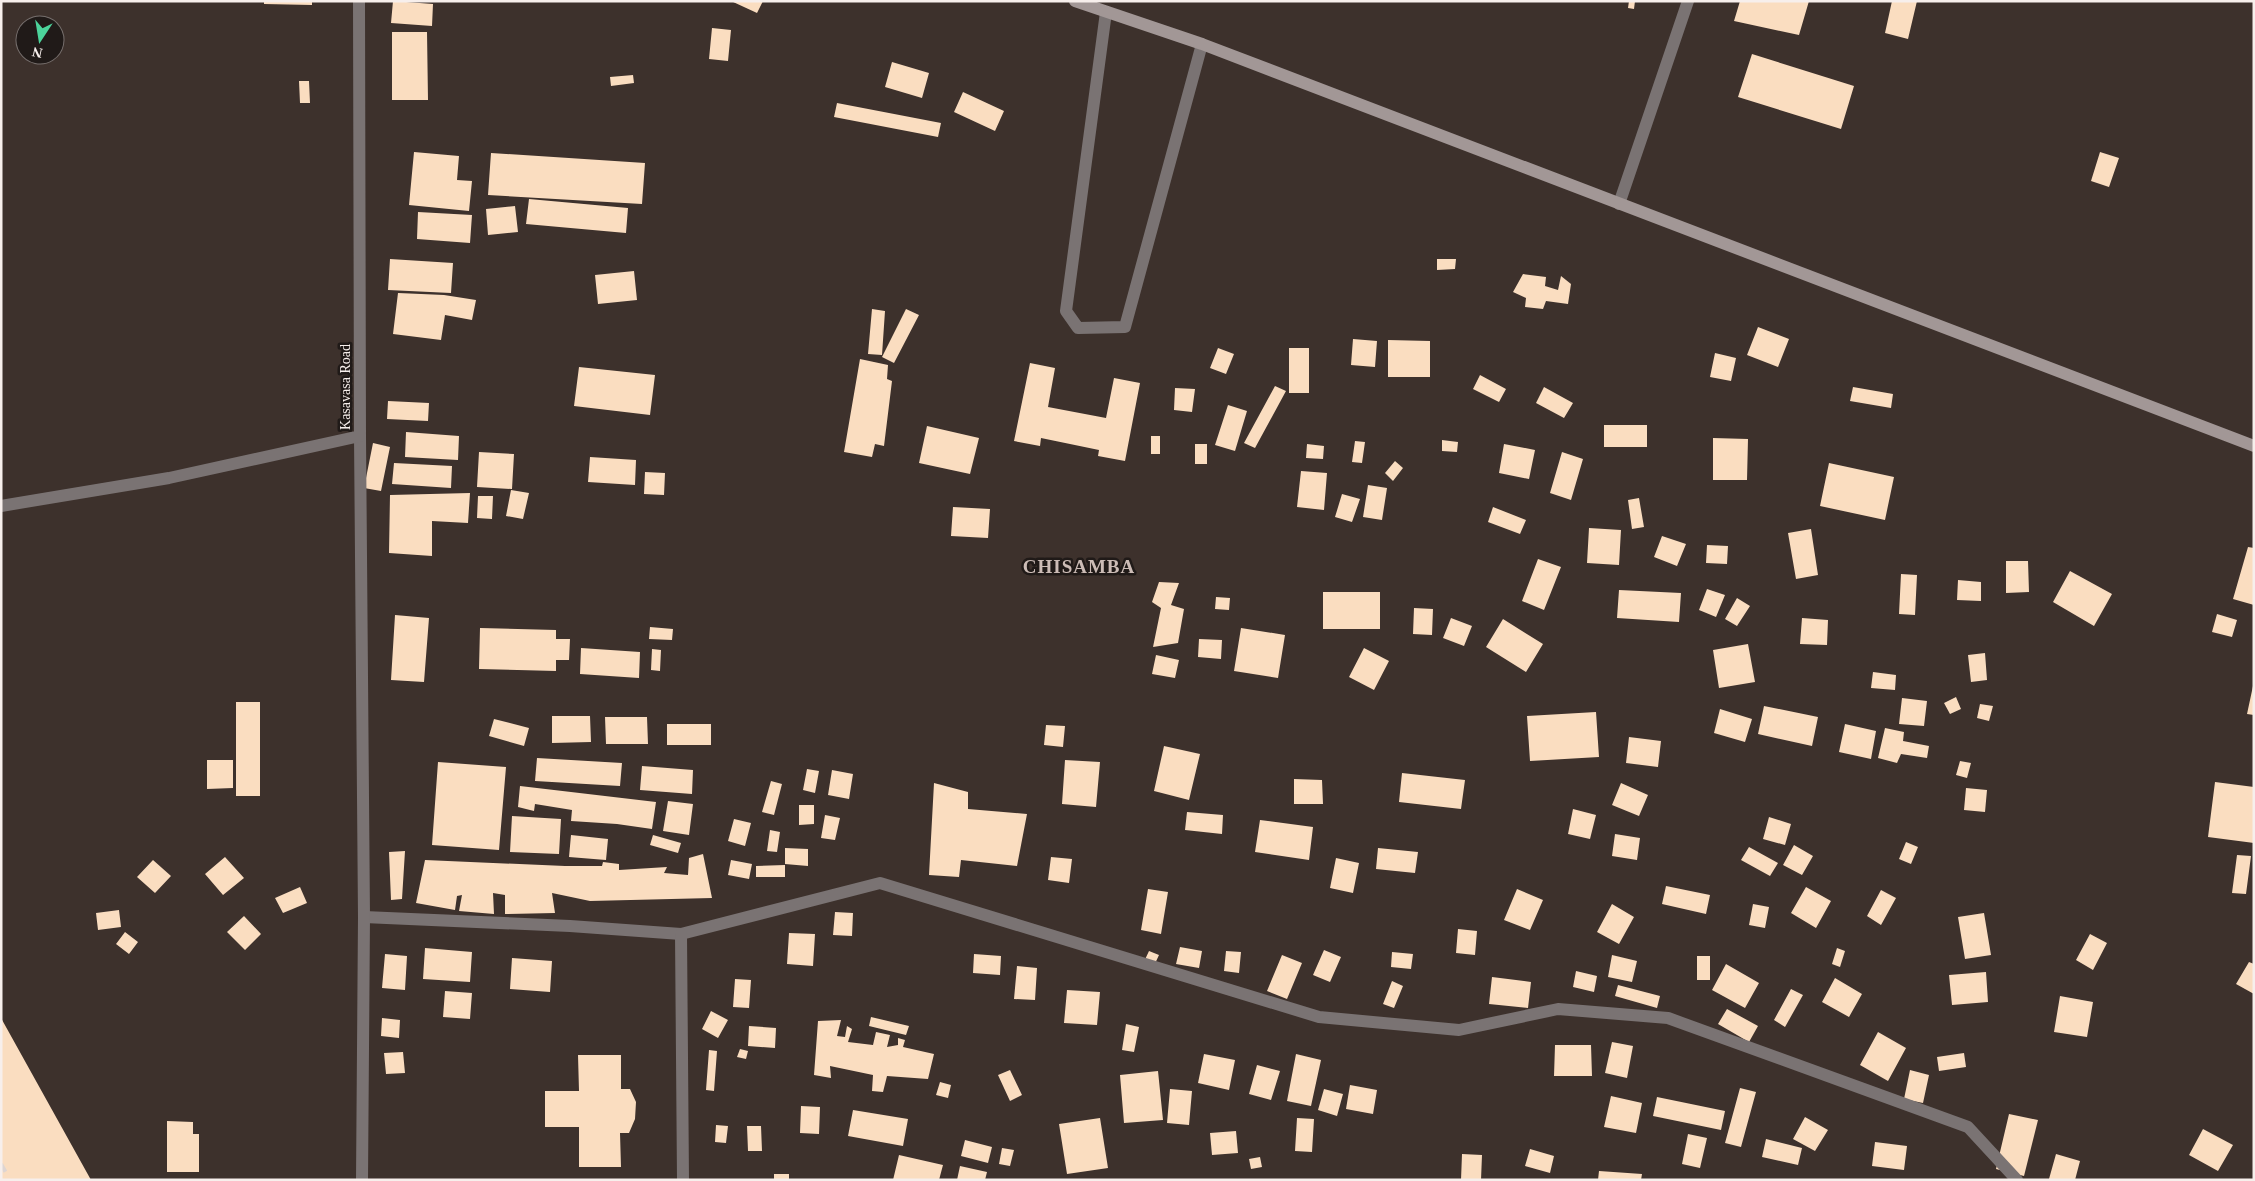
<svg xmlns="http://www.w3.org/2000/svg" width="2255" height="1181" font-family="Georgia,serif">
	<rect width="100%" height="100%" fill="#3d312c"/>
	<path fill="#faddc0" d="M 264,1 L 312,1 L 312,5 L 264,4 Z
		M 393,1 L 433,4 L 432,26 L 391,23 Z
		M 731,1 L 763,1 L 757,13 Z
		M 1629,1 L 1635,1 L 1634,9 L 1628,8 Z
		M 1740,1 L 1809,1 L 1799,35 L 1734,21 Z
		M 1892,1 L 1917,1 L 1908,39 L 1885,33 Z
		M 712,28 L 731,30 L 728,61 L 709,59 Z
		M 392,32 L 427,32 L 428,100 L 392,100 Z
		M 1752,54 L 1854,86 L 1841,129 L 1738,97 Z
		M 892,62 L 929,73 L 922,98 L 885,87 Z
		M 633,75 L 634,83 L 611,86 L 610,77 Z
		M 299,81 L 309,81 L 310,103 L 300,103 Z
		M 963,92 L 1004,111 L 995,131 L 954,112 Z
		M 837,103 L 941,123 L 938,137 L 834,117 Z
		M 414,152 L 459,156 L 457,180 L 472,181 L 469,211 L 409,205 Z
		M 2100,152 L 2119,158 L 2109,187 L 2091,181 Z
		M 491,153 L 645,163 L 642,204 L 488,195 Z
		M 529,199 L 628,208 L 626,233 L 526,224 Z
		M 515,206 L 518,232 L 488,235 L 486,209 Z
		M 418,212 L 472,215 L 470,243 L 417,239 Z
		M 390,259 L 453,263 L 451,293 L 388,290 Z
		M 1437,259 L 1456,259 L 1455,269 L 1437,270 Z
		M 634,271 L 637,300 L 598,304 L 595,275 Z
		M 1523,274 L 1546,277 L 1545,286 L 1558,290 L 1561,276 L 1571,284 L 1568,304 L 1546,301 L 1543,309 L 1525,307 L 1526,298 L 1513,292 Z
		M 398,293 L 444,295 L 476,300 L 472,320 L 445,315 L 441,340 L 393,334 Z
		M 872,309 L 885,311 L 882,355 L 868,354 Z
		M 906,309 L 919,315 L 894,363 L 882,357 Z
		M 1758,327 L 1789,339 L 1778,367 L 1747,355 Z
		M 1353,339 L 1377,341 L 1375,367 L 1351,365 Z
		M 1388,340 L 1430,341 L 1430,377 L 1388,377 Z
		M 1218,348 L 1234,354 L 1226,374 L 1210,368 Z
		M 1289,348 L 1309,348 L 1309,393 L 1289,393 Z
		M 1715,353 L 1736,358 L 1731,381 L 1710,377 Z
		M 860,359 L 888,365 L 887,379 L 892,381 L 884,446 L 875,444 L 872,457 L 844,452 Z
		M 1030,363 L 1055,368 L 1048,407 L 1106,418 L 1114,378 L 1140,383 L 1125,461 L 1098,456 L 1099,450 L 1041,438 L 1040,446 L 1014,441 Z
		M 579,367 L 655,375 L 650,415 L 574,406 Z
		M 1480,375 L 1506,389 L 1499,402 L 1473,389 Z
		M 1275,386 L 1286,391 L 1255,448 L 1244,443 Z
		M 1544,387 L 1573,403 L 1564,418 L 1536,403 Z
		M 1853,387 L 1893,394 L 1891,408 L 1850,401 Z
		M 1175,388 L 1195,389 L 1192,412 L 1174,410 Z
		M 388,401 L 429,403 L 428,421 L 387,419 Z
		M 1228,405 L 1247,411 L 1235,451 L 1215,445 Z
		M 1604,425 L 1647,425 L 1647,447 L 1604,447 Z
		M 927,426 L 979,438 L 970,474 L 919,463 Z
		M 406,432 L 459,436 L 458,460 L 405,457 Z
		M 1151,436 L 1160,436 L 1160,454 L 1151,454 Z
		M 1713,438 L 1748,439 L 1747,480 L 1713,480 Z
		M 1442,440 L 1458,442 L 1457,452 L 1442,451 Z
		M 1355,441 L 1365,442 L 1362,463 L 1352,462 Z
		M 373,443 L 390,447 L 381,491 L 364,488 Z
		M 1195,444 L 1207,444 L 1207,464 L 1195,464 Z
		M 1307,444 L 1324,446 L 1323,459 L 1306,458 Z
		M 1504,444 L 1535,450 L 1529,479 L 1499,473 Z
		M 479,452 L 514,454 L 512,489 L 477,487 Z
		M 1562,452 L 1583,459 L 1571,500 L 1550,493 Z
		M 590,457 L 636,460 L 635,485 L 588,482 Z
		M 1395,461 L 1403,468 L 1393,481 L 1385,473 Z
		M 394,463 L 452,466 L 451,488 L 392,484 Z
		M 1829,463 L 1894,477 L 1885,520 L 1820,506 Z
		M 1301,471 L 1327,473 L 1324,510 L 1297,507 Z
		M 645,472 L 665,473 L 664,495 L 644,494 Z
		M 1368,485 L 1387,488 L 1382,520 L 1363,517 Z
		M 511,490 L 529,493 L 523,519 L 506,516 Z
		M 470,493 L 468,523 L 432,521 L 432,556 L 389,553 L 390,495 Z
		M 1342,494 L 1360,499 L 1352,522 L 1335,517 Z
		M 478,496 L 493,496 L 492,519 L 477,518 Z
		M 1639,498 L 1644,527 L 1632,529 L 1628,500 Z
		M 953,507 L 990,509 L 988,538 L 951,536 Z
		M 1493,507 L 1526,520 L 1520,534 L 1488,522 Z
		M 1589,528 L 1621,530 L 1619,565 L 1587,563 Z
		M 1811,529 L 1818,575 L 1796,579 L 1788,533 Z
		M 1662,536 L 1686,544 L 1677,566 L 1654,557 Z
		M 1707,545 L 1728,546 L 1727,564 L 1706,563 Z
		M 2248,547 L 2254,548 L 2254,605 L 2233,599 Z
		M 1538,559 L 1561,567 L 1544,610 L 1522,601 Z
		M 2006,561 L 2028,561 L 2029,592 L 2006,593 Z
		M 2070,571 L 2112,594 L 2094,626 L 2053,602 Z
		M 1901,574 L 1917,575 L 1915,615 L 1899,614 Z
		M 1958,580 L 1981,582 L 1981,601 L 1957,600 Z
		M 1159,582 L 1179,583 L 1171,605 L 1184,609 L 1178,643 L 1153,647 L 1161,608 L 1152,602 Z
		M 1707,589 L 1725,595 L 1716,617 L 1699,610 Z
		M 1619,590 L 1681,593 L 1679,622 L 1617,618 Z
		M 1323,592 L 1380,592 L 1380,629 L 1323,629 Z
		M 1216,597 L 1230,598 L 1229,610 L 1215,609 Z
		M 1737,598 L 1750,606 L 1737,626 L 1725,619 Z
		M 1414,608 L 1433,609 L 1432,635 L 1413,634 Z
		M 2217,614 L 2237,620 L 2232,637 L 2212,632 Z
		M 395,615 L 429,618 L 424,682 L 391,680 Z
		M 1451,618 L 1472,626 L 1464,646 L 1443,638 Z
		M 1802,618 L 1828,620 L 1827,645 L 1800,644 Z
		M 1503,619 L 1543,644 L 1526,672 L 1486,647 Z
		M 650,627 L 673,629 L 672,640 L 649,639 Z
		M 480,628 L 556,630 L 556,639 L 570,639 L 569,660 L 556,660 L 556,671 L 479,669 Z
		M 1241,628 L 1285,635 L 1278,678 L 1234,671 Z
		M 1199,639 L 1222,640 L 1221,659 L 1198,657 Z
		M 1748,644 L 1755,682 L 1719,688 L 1713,650 Z
		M 581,648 L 640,652 L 639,678 L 580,674 Z
		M 1364,648 L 1389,661 L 1374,690 L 1349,677 Z
		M 652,649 L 661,650 L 660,671 L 651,670 Z
		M 1985,653 L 1987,680 L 1971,682 L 1968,655 Z
		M 1156,655 L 1179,660 L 1175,678 L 1152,674 Z
		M 1873,672 L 1896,675 L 1895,690 L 1871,688 Z
		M 2253,686 L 2254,686 L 2254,715 L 2247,714 Z
		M 1956,697 L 1961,709 L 1950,714 L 1944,703 Z
		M 1902,698 L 1927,701 L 1924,726 L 1899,724 Z
		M 236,702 L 260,702 L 260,796 L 236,796 Z
		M 1980,704 L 1993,706 L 1989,721 L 1977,718 Z
		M 1764,706 L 1818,717 L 1812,746 L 1758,734 Z
		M 1720,709 L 1752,719 L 1745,742 L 1714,733 Z
		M 1596,712 L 1599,757 L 1530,761 L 1527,716 Z
		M 552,716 L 590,716 L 591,742 L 552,743 Z
		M 605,717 L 647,717 L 648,744 L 606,744 Z
		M 494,719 L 529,728 L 524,746 L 489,736 Z
		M 667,724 L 711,724 L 711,745 L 667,745 Z
		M 1845,724 L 1876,731 L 1871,759 L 1839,752 Z
		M 1046,725 L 1065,726 L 1063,747 L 1044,745 Z
		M 1885,728 L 1904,732 L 1903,741 L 1929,746 L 1927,758 L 1901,754 L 1897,763 L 1878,758 Z
		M 1629,737 L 1661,741 L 1658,767 L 1626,763 Z
		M 1164,746 L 1200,754 L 1189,800 L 1154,791 Z
		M 537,758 L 622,763 L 620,786 L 535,781 Z
		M 207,760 L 233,760 L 233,788 L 207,789 Z
		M 1065,760 L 1100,762 L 1096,807 L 1062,804 Z
		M 1960,761 L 1971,763 L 1967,778 L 1956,775 Z
		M 438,762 L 506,767 L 499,850 L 432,845 Z
		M 642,766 L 693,770 L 692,794 L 640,790 Z
		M 807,769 L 819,771 L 815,793 L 803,790 Z
		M 832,770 L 853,774 L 849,799 L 828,795 Z
		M 1402,773 L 1465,780 L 1461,809 L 1399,802 Z
		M 1294,779 L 1322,780 L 1323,804 L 1294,804 Z
		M 771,781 L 782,784 L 774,815 L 762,812 Z
		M 2215,782 L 2254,787 L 2254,843 L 2208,837 Z
		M 934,783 L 968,792 L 968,809 L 1027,814 L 1017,866 L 961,860 L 959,877 L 929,875 Z
		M 1621,783 L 1648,795 L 1639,816 L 1612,805 Z
		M 520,786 L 656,802 L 652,829 L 617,824 L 571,821 L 572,810 L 535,804 L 534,811 L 518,807 Z
		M 1966,788 L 1987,790 L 1985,812 L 1964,810 Z
		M 668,801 L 693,804 L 689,835 L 663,831 Z
		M 799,805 L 814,805 L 814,824 L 799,825 Z
		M 1573,809 L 1596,815 L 1590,839 L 1568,834 Z
		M 1187,812 L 1223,815 L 1222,834 L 1185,830 Z
		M 825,815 L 840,818 L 835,840 L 821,838 Z
		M 512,816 L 561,819 L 559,854 L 510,852 Z
		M 1769,817 L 1791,824 L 1785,845 L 1763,839 Z
		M 734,819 L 751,823 L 745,846 L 728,841 Z
		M 1260,820 L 1313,827 L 1309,860 L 1255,852 Z
		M 770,830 L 780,832 L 777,852 L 767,851 Z
		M 1615,834 L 1640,838 L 1637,860 L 1612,856 Z
		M 571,835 L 608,839 L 606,860 L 569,857 Z
		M 653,835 L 681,843 L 678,853 L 650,845 Z
		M 1906,842 L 1918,847 L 1911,864 L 1899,859 Z
		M 1794,845 L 1813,856 L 1802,875 L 1783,865 Z
		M 1749,847 L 1778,863 L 1770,876 L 1741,860 Z
		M 785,848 L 808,849 L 808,866 L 785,864 Z
		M 1378,848 L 1418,852 L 1415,873 L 1376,869 Z
		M 405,851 L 402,899 L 391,900 L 389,852 Z
		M 703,854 L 712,898 L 590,901 L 552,893 L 555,913 L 505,914 L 505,895 L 493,893 L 494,914 L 459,911 L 462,895 L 457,896 L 455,910 L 416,903 L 425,860 L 565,866 L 602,866 L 603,862 L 619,864 L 619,870 L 667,867 L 664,873 L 688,875 L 689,858 Z
		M 2237,855 L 2251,856 L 2246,894 L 2232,893 Z
		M 225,857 L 244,878 L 223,895 L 205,874 Z
		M 1051,857 L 1072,859 L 1069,883 L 1048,880 Z
		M 1336,858 L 1359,863 L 1353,893 L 1330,888 Z
		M 153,860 L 171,876 L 155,893 L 137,877 Z
		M 731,860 L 752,864 L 749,879 L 728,875 Z
		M 785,865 L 785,877 L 756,877 L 756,866 Z
		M 1666,886 L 1710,895 L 1706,914 L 1662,904 Z
		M 300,887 L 307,903 L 283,913 L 275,898 Z
		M 1806,887 L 1831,901 L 1816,928 L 1791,913 Z
		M 1148,889 L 1168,892 L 1161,934 L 1141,930 Z
		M 1517,889 L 1543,900 L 1530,930 L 1504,920 Z
		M 1881,890 L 1896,898 L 1881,925 L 1867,916 Z
		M 1612,904 L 1634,917 L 1619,944 L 1597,932 Z
		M 1753,904 L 1769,907 L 1765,928 L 1749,925 Z
		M 119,910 L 121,927 L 98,930 L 96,913 Z
		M 835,912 L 853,913 L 852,936 L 833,935 Z
		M 1984,913 L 1991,955 L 1965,959 L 1958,917 Z
		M 244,916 L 261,934 L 245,950 L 227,932 Z
		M 1458,929 L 1477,931 L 1475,955 L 1456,953 Z
		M 125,932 L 138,942 L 129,954 L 116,944 Z
		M 789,933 L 815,934 L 813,966 L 787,964 Z
		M 2090,934 L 2107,943 L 2093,970 L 2076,960 Z
		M 1180,947 L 1202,951 L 1199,968 L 1176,964 Z
		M 425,948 L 472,952 L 470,982 L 423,979 Z
		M 1837,948 L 1845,951 L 1840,967 L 1832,964 Z
		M 1324,950 L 1341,957 L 1330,982 L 1313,975 Z
		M 1149,951 L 1159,955 L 1152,970 L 1142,966 Z
		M 1226,951 L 1241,952 L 1239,973 L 1224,971 Z
		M 1392,952 L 1413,954 L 1411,969 L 1391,967 Z
		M 385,954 L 407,956 L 405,990 L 382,988 Z
		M 974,954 L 1001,956 L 1000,975 L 973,973 Z
		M 1282,955 L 1302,963 L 1287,999 L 1267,991 Z
		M 1612,955 L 1637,961 L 1632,982 L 1608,977 Z
		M 1697,956 L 1710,956 L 1710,980 L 1697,980 Z
		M 512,958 L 552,961 L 550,992 L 510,989 Z
		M 2249,962 L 2254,964 L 2254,994 L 2236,984 Z
		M 1726,964 L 1759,983 L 1745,1008 L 1712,990 Z
		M 1017,966 L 1037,968 L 1035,1000 L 1014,999 Z
		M 1576,971 L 1597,976 L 1594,992 L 1573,987 Z
		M 1986,972 L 1988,1002 L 1952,1005 L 1949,975 Z
		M 1492,977 L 1531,982 L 1528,1008 L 1489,1004 Z
		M 1835,978 L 1862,994 L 1849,1017 L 1822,1002 Z
		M 735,979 L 751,980 L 749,1008 L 733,1007 Z
		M 1392,981 L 1403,986 L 1394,1008 L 1383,1004 Z
		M 1618,985 L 1660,996 L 1657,1008 L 1615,996 Z
		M 1791,989 L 1803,995 L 1785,1027 L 1774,1020 Z
		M 1067,990 L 1100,992 L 1097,1025 L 1064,1023 Z
		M 445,991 L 472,993 L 470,1019 L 443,1017 Z
		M 2060,996 L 2093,1002 L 2087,1037 L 2054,1032 Z
		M 1727,1009 L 1758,1026 L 1749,1042 L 1718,1024 Z
		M 711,1011 L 728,1020 L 718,1038 L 702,1029 Z
		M 871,1017 L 909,1026 L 906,1035 L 869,1026 Z
		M 1,1018 L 91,1180 L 1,1180 Z
		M 382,1018 L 400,1020 L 399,1038 L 381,1036 Z
		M 841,1020 L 837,1036 L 845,1037 L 847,1026 L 852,1029 L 848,1042 L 873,1045 L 876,1032 L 890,1035 L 887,1047 L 898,1045 L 898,1038 L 905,1040 L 903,1047 L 934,1054 L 928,1079 L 887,1076 L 883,1092 L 872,1091 L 873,1075 L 830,1066 L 831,1078 L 814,1075 L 818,1021 Z
		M 1126,1024 L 1139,1027 L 1134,1052 L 1122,1050 Z
		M 749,1026 L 776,1028 L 775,1048 L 748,1046 Z
		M 1878,1032 L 1906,1048 L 1888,1081 L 1860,1065 Z
		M 1612,1042 L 1633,1046 L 1627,1078 L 1605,1073 Z
		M 1555,1045 L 1591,1045 L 1592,1076 L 1554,1076 Z
		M 740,1049 L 748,1051 L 746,1059 L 737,1057 Z
		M 709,1050 L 717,1051 L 714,1091 L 706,1090 Z
		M 403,1052 L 405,1073 L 386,1074 L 384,1053 Z
		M 1964,1053 L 1966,1067 L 1939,1071 L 1937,1057 Z
		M 1204,1054 L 1235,1060 L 1229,1090 L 1198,1083 Z
		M 1296,1054 L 1321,1060 L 1311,1106 L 1287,1101 Z
		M 578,1055 L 621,1055 L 621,1089 L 630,1089 L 636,1102 L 635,1119 L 629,1133 L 620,1133 L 621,1167 L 579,1167 L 579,1127 L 545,1127 L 545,1091 L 579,1091 Z
		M 1257,1065 L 1280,1071 L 1271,1100 L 1249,1094 Z
		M 1010,1070 L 1022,1095 L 1010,1101 L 998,1075 Z
		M 1910,1070 L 1929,1075 L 1923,1103 L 1904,1099 Z
		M 1158,1071 L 1163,1120 L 1124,1123 L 1120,1075 Z
		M 940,1082 L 951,1085 L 948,1098 L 936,1095 Z
		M 1350,1085 L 1377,1090 L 1373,1114 L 1346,1109 Z
		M 1740,1088 L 1756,1092 L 1741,1147 L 1725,1143 Z
		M 1170,1089 L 1192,1091 L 1189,1125 L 1167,1123 Z
		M 1324,1089 L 1343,1094 L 1337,1116 L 1318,1110 Z
		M 1611,1096 L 1642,1103 L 1636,1133 L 1604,1127 Z
		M 1657,1097 L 1725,1111 L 1721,1130 L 1653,1116 Z
		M 801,1106 L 820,1107 L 819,1134 L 800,1133 Z
		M 853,1110 L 908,1119 L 903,1146 L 848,1136 Z
		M 2009,1114 L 2038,1120 L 2024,1176 L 1996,1169 Z
		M 1805,1117 L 1828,1130 L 1815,1151 L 1793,1139 Z
		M 1100,1118 L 1108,1168 L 1067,1174 L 1059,1124 Z
		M 1297,1118 L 1314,1119 L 1312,1152 L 1295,1151 Z
		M 167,1121 L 193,1122 L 193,1134 L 199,1134 L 199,1172 L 167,1172 Z
		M 716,1125 L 728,1126 L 726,1143 L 715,1142 Z
		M 747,1126 L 761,1126 L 762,1151 L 748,1151 Z
		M 2203,1129 L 2233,1145 L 2218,1171 L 2189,1155 Z
		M 1236,1131 L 1238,1153 L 1212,1155 L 1210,1133 Z
		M 1688,1134 L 1707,1138 L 1700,1168 L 1682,1164 Z
		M 1766,1139 L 1802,1148 L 1798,1165 L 1762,1157 Z
		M 965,1140 L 992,1147 L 988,1163 L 961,1156 Z
		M 1875,1142 L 1907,1146 L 1904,1170 L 1872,1166 Z
		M 1002,1148 L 1014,1150 L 1010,1166 L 999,1164 Z
		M 1530,1149 L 1554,1156 L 1550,1173 L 1525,1166 Z
		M 1462,1154 L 1482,1155 L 1481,1180 L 1461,1180 Z
		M 2056,1154 L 2080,1161 L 2075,1180 L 2049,1179 Z
		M 899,1155 L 943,1165 L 939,1180 L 893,1180 Z
		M 1260,1157 L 1262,1167 L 1251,1169 L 1249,1159 Z
		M 960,1166 L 987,1172 L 985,1180 L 957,1180 Z
		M 1599,1171 L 1642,1174 L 1641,1180 L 1598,1180 Z
		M 774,1174 L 789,1174 L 789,1180 L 774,1180 Z"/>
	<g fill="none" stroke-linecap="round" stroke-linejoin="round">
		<path stroke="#7a7373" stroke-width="12" d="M 1106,12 L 1066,311 L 1078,328 L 1125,327 L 1202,44
			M 364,917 L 570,926 L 681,934 L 880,883 L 1319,1017 L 1459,1030 L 1558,1009 L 1668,1018 L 1968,1127 L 2017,1180"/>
		<path stroke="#7a7373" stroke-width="12" d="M 1619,204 L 1688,1
			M 360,436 L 364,917 L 362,1180
			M 681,934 L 683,1180"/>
		<path stroke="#7a7373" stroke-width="12" d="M 1,506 L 169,478 L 360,436 L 359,1"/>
		<path stroke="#a29796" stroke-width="12" d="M 1075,1 L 1202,44 L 2254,446"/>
		<path stroke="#ded5d2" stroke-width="4" stroke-dasharray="9 9" stroke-linecap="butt" d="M 1,1164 L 10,1180"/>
	</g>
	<g text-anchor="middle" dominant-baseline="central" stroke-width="5" stroke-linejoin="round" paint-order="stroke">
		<g font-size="14" fill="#f7efec" stroke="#201a18">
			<text transform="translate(345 387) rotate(-90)">Kasavasa Road</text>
		</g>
		<g font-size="19" font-weight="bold" letter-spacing="1" fill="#ccbcb6" stroke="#201a18">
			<text x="1079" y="566">CHISAMBA</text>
		</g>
	</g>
	<rect width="2255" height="1181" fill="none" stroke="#f7efec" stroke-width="5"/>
	<g transform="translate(40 40) rotate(192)"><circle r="24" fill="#201a18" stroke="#766f6d"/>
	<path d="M0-4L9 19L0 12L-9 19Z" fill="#4cd49b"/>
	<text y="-8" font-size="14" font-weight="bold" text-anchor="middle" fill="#f7efec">N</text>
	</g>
</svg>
